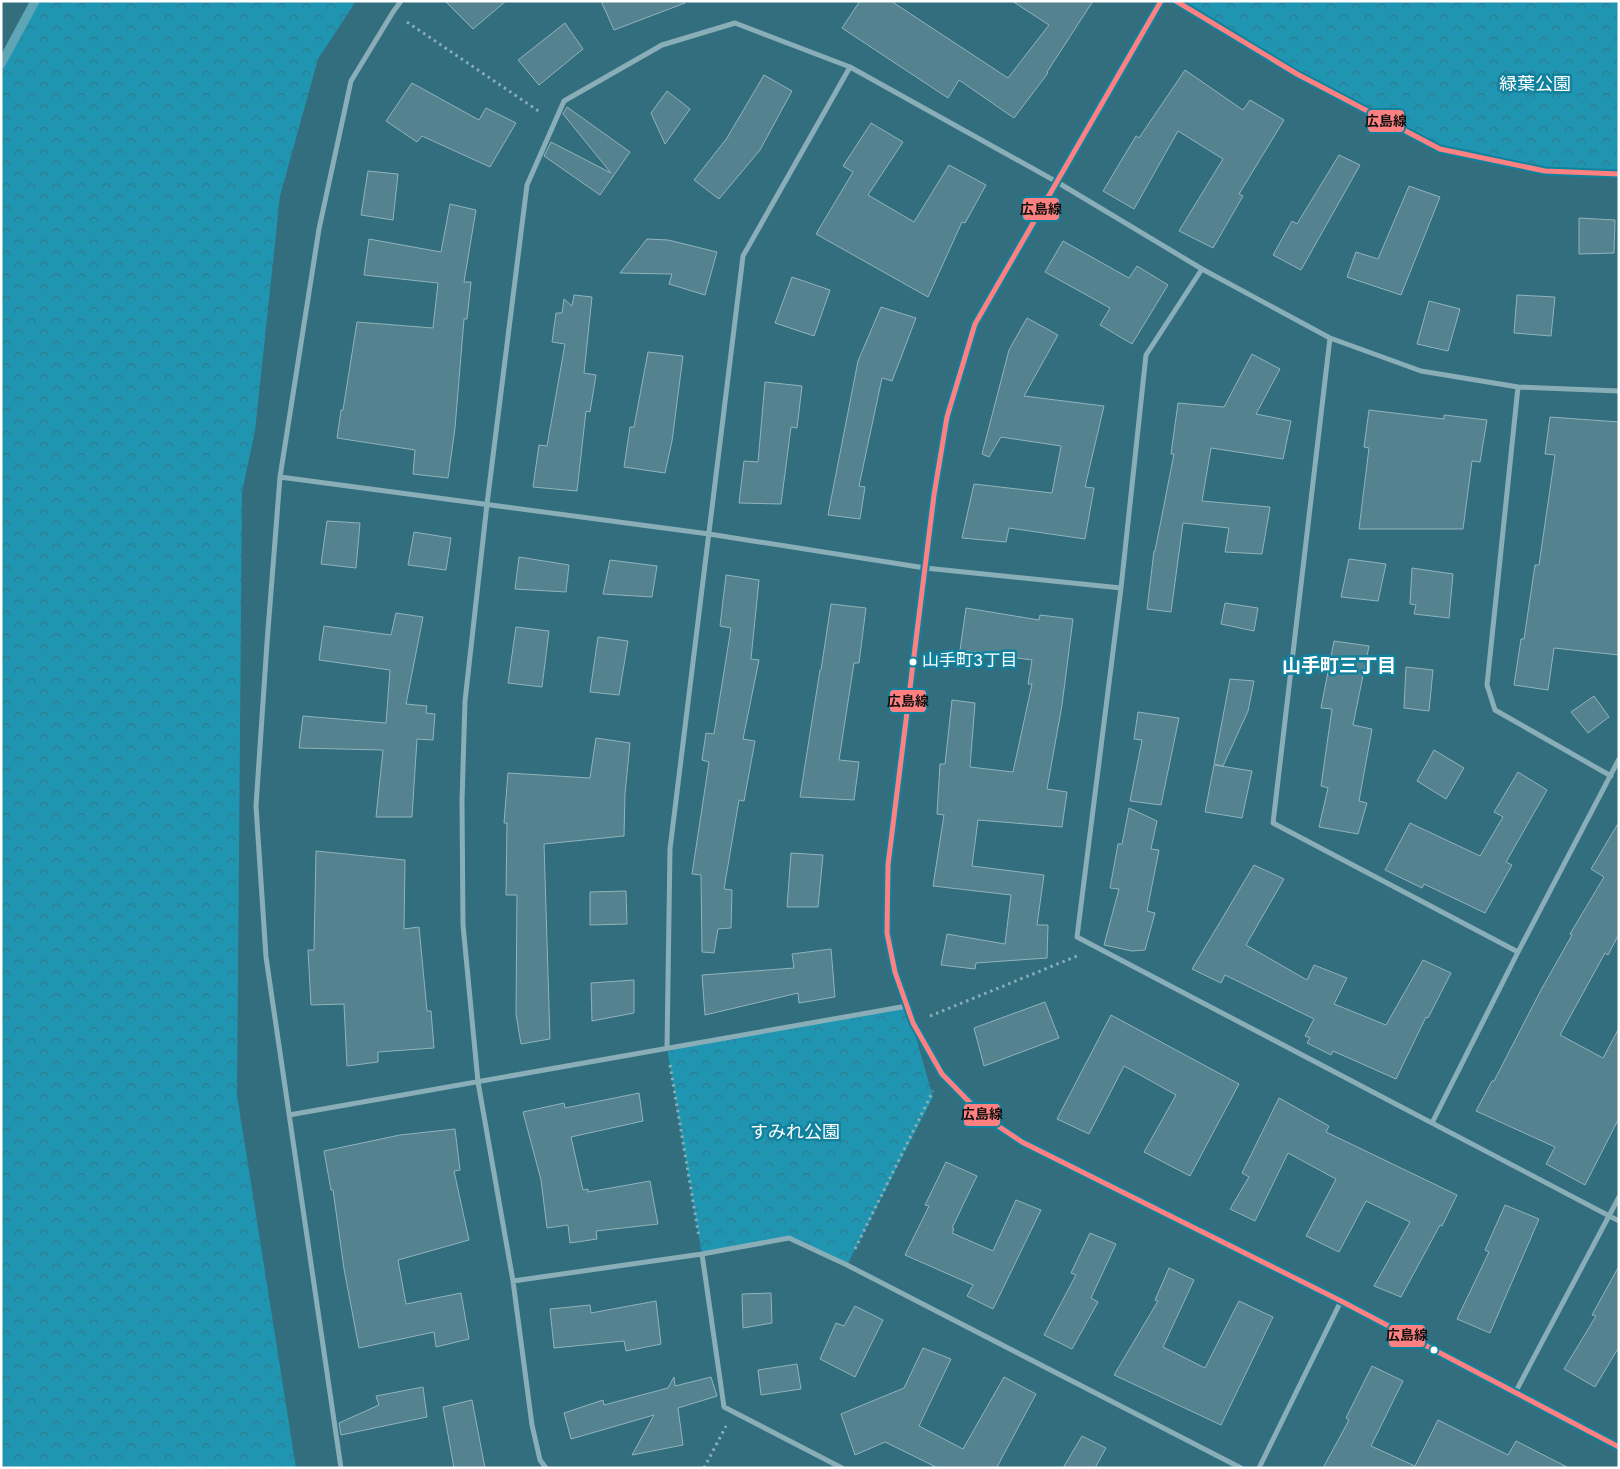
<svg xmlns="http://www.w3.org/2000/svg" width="1620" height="1469" font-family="Overpass,'Noto Sans JP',sans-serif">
	<defs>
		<pattern id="forest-crowns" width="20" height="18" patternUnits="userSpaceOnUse" patternTransform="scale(1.25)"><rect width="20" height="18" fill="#2095b1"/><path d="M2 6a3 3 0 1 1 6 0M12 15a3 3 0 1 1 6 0" fill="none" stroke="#2f7b8e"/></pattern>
	</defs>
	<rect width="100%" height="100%" fill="#326e7e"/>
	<path fill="url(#forest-crowns)" d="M 31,1 L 356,1 L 318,59 L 280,196 L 255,431 L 242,492 L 237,1095 L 296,1468 L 1,1468 L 1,68 Z
		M 1176,1 L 1619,1 L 1619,174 L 1545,171 L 1440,149 L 1297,74 Z
		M 907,1006 L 933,1097 L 847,1265 L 789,1238 L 702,1254 L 667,1048 Z"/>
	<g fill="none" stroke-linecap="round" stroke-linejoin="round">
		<path stroke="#5ea5b6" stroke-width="9" d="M 1,64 L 35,1"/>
	</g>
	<path fill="#54838f" stroke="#91b3bc" d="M 445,1 L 506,1 L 473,29 Z
		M 601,1 L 684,1 L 685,3 L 614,30 Z
		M 860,1 L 891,1 L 1008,78 L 1049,25 L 1012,1 L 1093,1 L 1047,72 L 1048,73 L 1014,118 L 959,80 L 948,98 L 842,28 Z
		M 565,23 L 583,49 L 539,85 L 518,60 Z
		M 1185,70 L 1243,110 L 1250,100 L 1284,120 L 1239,194 L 1243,196 L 1213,248 L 1179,231 L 1223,159 L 1178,131 L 1134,209 L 1103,191 L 1136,136 L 1139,138 Z
		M 764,75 L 792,91 L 760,150 L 719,199 L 694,180 L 727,138 Z
		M 412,83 L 479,120 L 486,108 L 516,123 L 490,167 L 422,136 L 417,142 L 386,121 Z
		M 667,91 L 690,109 L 665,144 L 651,113 Z
		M 567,107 L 630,152 L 600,195 L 544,156 L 551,142 L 611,173 L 563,114 Z
		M 871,123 L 903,142 L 868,195 L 914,222 L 949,165 L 986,185 L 965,223 L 962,222 L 928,297 L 816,234 L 853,172 L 843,166 Z
		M 1339,155 L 1360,165 L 1301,270 L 1273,255 L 1292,221 L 1297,224 Z
		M 368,171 L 398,174 L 393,220 L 361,215 Z
		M 1409,186 L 1440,197 L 1401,295 L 1347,277 L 1356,252 L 1378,259 Z
		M 450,204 L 476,210 L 464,282 L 471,282 L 467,319 L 464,319 L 455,428 L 448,478 L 413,474 L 415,450 L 337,438 L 341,410 L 343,410 L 357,322 L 433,328 L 438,283 L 364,275 L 369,239 L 441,252 Z
		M 1579,218 L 1615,220 L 1614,253 L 1579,254 Z
		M 647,239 L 668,240 L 717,252 L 705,295 L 669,284 L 672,274 L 620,273 Z
		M 1063,241 L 1129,278 L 1137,266 L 1168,285 L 1132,344 L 1100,325 L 1110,308 L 1045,272 Z
		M 792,277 L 830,290 L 814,336 L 775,323 Z
		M 574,295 L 592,297 L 584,373 L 596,375 L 590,412 L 586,411 L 577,491 L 533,487 L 539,445 L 547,446 L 565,344 L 552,342 L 556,313 L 562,313 L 564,299 L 572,306 Z
		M 1517,295 L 1555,297 L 1551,336 L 1514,333 Z
		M 1429,301 L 1460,309 L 1448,351 L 1417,344 Z
		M 881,307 L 916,318 L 892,381 L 882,378 L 859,486 L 865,487 L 860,519 L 828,515 L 858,361 Z
		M 1027,318 L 1058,335 L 1024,396 L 1104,406 L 1085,487 L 1094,488 L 1085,539 L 1009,528 L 1006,542 L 962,538 L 974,484 L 1052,493 L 1061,446 L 1001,437 L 989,457 L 982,454 L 1009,350 Z
		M 648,352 L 683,356 L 672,441 L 665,473 L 624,467 L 630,427 L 634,427 Z
		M 1252,354 L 1280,369 L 1256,414 L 1291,421 L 1283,459 L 1211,448 L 1202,501 L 1270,507 L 1262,554 L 1225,552 L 1229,528 L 1183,523 L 1171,612 L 1147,609 L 1154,551 L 1155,551 L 1174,454 L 1171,454 L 1178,403 L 1224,407 Z
		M 765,382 L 802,386 L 797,428 L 791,427 L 781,504 L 739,503 L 744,461 L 758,462 Z
		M 1369,410 L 1444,419 L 1444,415 L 1487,420 L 1480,462 L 1472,461 L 1463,529 L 1359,529 L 1369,448 L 1364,447 Z
		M 1550,417 L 1619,422 L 1619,655 L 1554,648 L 1548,690 L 1514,685 L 1521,639 L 1524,639 L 1535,565 L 1539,565 L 1555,455 L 1545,454 Z
		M 327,521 L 360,523 L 356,568 L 321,564 Z
		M 414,532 L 451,538 L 446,570 L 408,565 Z
		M 519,557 L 569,565 L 566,592 L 515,589 Z
		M 1349,559 L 1386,564 L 1378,601 L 1341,597 Z
		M 610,560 L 657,566 L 652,597 L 603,594 Z
		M 1412,568 L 1453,574 L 1449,618 L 1414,614 L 1416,605 L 1410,604 Z
		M 726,575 L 759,580 L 751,659 L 759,660 L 743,739 L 755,741 L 744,801 L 739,800 L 724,889 L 732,890 L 731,928 L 718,929 L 714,953 L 702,952 L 701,875 L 692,874 L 709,762 L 702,760 L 706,733 L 714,734 L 731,628 L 720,626 Z
		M 1225,603 L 1258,608 L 1254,631 L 1221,624 Z
		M 831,604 L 866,608 L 859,663 L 854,663 L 839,760 L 859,762 L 854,800 L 800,797 L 820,670 L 821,670 Z
		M 966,608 L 1039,620 L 1040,615 L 1073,619 L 1062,705 L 1047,789 L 1067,792 L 1062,827 L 978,820 L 972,866 L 1044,875 L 1037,925 L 1048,925 L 1047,958 L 976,963 L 975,969 L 941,965 L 947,934 L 1005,944 L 1011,895 L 933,886 L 944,815 L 937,814 L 940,764 L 945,764 L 952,700 L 975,703 L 970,767 L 1013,772 L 1032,684 L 1028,684 L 1032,660 L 960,650 Z
		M 396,613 L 423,617 L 406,704 L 427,706 L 426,713 L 435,714 L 433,740 L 417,739 L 412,817 L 376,817 L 383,750 L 299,748 L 303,716 L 386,723 L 390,670 L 319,660 L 324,626 L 391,635 Z
		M 516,627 L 549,631 L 542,687 L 508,683 Z
		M 598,637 L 628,641 L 619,695 L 590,692 Z
		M 1334,641 L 1369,646 L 1353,725 L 1372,729 L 1359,801 L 1367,803 L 1358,834 L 1319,827 L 1328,788 L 1321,786 L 1332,709 L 1321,708 Z
		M 1406,667 L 1433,670 L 1429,711 L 1404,708 Z
		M 1230,679 L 1254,681 L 1248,711 L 1223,766 L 1214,764 Z
		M 1594,696 L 1609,717 L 1588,733 L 1571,712 Z
		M 1138,712 L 1179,718 L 1161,805 L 1130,801 L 1142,740 L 1134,739 Z
		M 596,738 L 630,743 L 625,794 L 624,836 L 544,844 L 550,1039 L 521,1044 L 516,1014 L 517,895 L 506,895 L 507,823 L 504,823 L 508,773 L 590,778 Z
		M 1434,750 L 1464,768 L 1446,799 L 1417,781 Z
		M 1214,765 L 1252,771 L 1242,818 L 1205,812 Z
		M 1518,772 L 1547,790 L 1506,862 L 1512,865 L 1485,913 L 1424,884 L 1422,888 L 1385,870 L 1410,823 L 1480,856 L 1503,817 L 1494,812 Z
		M 1129,808 L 1157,821 L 1151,849 L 1159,850 L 1147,911 L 1155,913 L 1145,950 L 1132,951 L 1104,945 L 1119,889 L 1110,888 L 1118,844 L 1122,844 Z
		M 1619,822 L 1619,934 L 1608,955 L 1605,953 L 1560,1035 L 1603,1058 L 1619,1028 L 1619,1118 L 1585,1185 L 1546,1164 L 1555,1147 L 1476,1111 L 1492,1081 L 1494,1081 L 1541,990 L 1572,935 L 1570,934 L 1604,877 L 1591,869 Z
		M 316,851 L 405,860 L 404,929 L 419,927 L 427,1011 L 431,1011 L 434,1048 L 378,1052 L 378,1062 L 347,1066 L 344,1004 L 311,1005 L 308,950 L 314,950 Z
		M 791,853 L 823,855 L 818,907 L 787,907 Z
		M 1254,865 L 1284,879 L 1246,945 L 1307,980 L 1314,965 L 1347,978 L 1334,1004 L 1386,1025 L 1423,960 L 1451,973 L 1428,1018 L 1426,1017 L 1396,1079 L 1333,1051 L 1331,1055 L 1307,1043 L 1310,1038 L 1305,1036 L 1314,1019 L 1225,975 L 1221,983 L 1192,969 Z
		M 626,891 L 627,924 L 590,925 L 590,892 Z
		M 831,949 L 835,997 L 799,1003 L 798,993 L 705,1015 L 702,975 L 794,968 L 792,954 Z
		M 634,980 L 634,1013 L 592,1021 L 591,983 Z
		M 1045,1002 L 1059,1038 L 984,1066 L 974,1028 Z
		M 1111,1015 L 1239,1084 L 1190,1176 L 1144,1152 L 1176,1095 L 1124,1066 L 1089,1134 L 1057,1119 Z
		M 639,1093 L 643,1121 L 571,1137 L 583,1190 L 588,1189 L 588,1192 L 650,1181 L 658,1224 L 596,1231 L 597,1239 L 570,1243 L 568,1225 L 547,1228 L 541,1180 L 523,1112 L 564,1103 L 565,1108 Z
		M 1279,1098 L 1329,1126 L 1326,1132 L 1457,1195 L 1442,1226 L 1440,1225 L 1401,1297 L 1374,1286 L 1410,1222 L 1366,1201 L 1339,1252 L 1306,1236 L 1336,1179 L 1288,1153 L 1255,1221 L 1230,1209 L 1249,1177 L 1242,1173 Z
		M 455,1129 L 460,1170 L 454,1171 L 469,1240 L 398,1260 L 406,1304 L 461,1293 L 469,1339 L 436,1347 L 434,1332 L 359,1348 L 344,1269 L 333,1190 L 331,1190 L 324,1151 L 400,1135 Z
		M 946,1162 L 977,1176 L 952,1228 L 954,1229 L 952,1233 L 993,1251 L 1016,1200 L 1041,1210 L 993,1309 L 967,1296 L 973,1285 L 905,1255 L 929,1206 L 925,1205 Z
		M 1505,1205 L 1539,1219 L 1490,1333 L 1457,1319 L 1489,1252 L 1485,1250 Z
		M 1090,1233 L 1116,1244 L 1091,1298 L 1098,1302 L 1072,1349 L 1044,1335 L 1076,1275 L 1071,1273 Z
		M 1619,1266 L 1619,1347 L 1595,1387 L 1564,1369 L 1596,1316 L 1592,1315 Z
		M 1169,1268 L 1194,1280 L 1163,1347 L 1205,1368 L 1239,1301 L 1273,1317 L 1221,1425 L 1114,1375 L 1158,1301 L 1155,1300 Z
		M 771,1293 L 772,1323 L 743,1328 L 742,1294 Z
		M 656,1301 L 661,1344 L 626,1351 L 624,1341 L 554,1348 L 550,1309 L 590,1305 L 591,1313 Z
		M 855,1306 L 883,1320 L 855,1377 L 820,1359 L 836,1323 L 844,1326 Z
		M 923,1348 L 951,1359 L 919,1426 L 963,1449 L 1004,1377 L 1036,1394 L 997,1467 L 999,1468 L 938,1468 L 885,1442 L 855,1455 L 841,1414 L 904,1388 Z
		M 797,1364 L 801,1389 L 761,1395 L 758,1370 Z
		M 1372,1366 L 1403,1381 L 1371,1446 L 1415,1466 L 1438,1420 L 1508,1455 L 1516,1441 L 1569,1468 L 1323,1468 L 1349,1420 L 1346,1418 Z
		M 674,1377 L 675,1386 L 711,1377 L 717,1396 L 678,1408 L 683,1445 L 632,1455 L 654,1415 L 571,1439 L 564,1413 L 603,1400 L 604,1405 L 668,1388 Z
		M 423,1387 L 427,1417 L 341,1435 L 339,1423 L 379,1405 L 376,1396 Z
		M 472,1400 L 485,1468 L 454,1468 L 443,1407 Z
		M 1082,1436 L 1106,1448 L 1095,1468 L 1063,1468 Z"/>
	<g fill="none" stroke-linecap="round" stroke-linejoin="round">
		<path stroke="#8aaeb7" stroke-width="3" stroke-dasharray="2.5 4" stroke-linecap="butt" d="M 407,22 L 540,112
			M 930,1016 L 1077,956
			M 670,1065 L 699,1237
			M 855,1249 L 933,1091
			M 704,1468 L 726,1426"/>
		<path stroke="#8aaeb7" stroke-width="5" d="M 1161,1 L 975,324 L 947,417 L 934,495 L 888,865 L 887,933 L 895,972 L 913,1023 L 942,1074 L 983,1116 L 1022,1142 L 1341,1301 L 1619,1447
			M 1176,1 L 1297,74 L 1440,149 L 1545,171 L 1619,174
			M 1202,269 L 1146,355 L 1121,588 L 1077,937 L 1619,1221
			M 1330,338 L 1273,823 L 1518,952
			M 1518,387 L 1487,685 L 1495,710 L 1611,776
			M 280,477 L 709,534 L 925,568 L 1121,588
			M 667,1048 L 670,849 L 743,256 L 850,67
			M 289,1115 L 907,1006
			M 1432,1123 L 1518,952 L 1619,759
			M 702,1254 L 724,1407 L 842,1468
			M 513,1281 L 702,1254 L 789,1238 L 847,1265 L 1241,1468
			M 1515,1393 L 1619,1197
			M 341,1468 L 266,957 L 256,806 L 267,643 L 280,477 L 319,229 L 351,81 L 393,12 L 401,1
			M 546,1468 L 540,1460 L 532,1425 L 513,1281 L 478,1082 L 463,925 L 462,801 L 465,701 L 487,504 L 527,185 L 564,101 L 662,45 L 735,23 L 850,67 L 1057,182 L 1202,269 L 1330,338 L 1421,371 L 1518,387 L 1619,391
			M 1259,1468 L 1341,1301"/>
		<defs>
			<path id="bus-1" d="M 1161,1 L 975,324 L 947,417 L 934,495 L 888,865 L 887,933 L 895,972 L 913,1023 L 942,1074 L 983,1116 L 1022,1142 L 1341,1301 L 1619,1447
				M 1176,1 L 1297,74 L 1440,149 L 1545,171 L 1619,174"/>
		</defs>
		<use href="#bus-1" stroke="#12819d" stroke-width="9"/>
		<use href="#bus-1" stroke="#ff8080" stroke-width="5"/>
	</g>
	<g fill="#fff" stroke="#12819d" stroke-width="2">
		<circle cx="913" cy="662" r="4.5"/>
		<circle cx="1434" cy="1350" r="4.5"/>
	</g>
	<g text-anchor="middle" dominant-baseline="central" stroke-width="5" stroke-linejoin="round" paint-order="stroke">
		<g font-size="17" fill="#fff" stroke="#12819d" text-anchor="start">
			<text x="922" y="662">山手町3丁目</text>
		</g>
		<g font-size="18" fill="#fff" stroke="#12819d">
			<text x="1535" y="85">緑葉公園</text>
			<text x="795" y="1133">すみれ公園</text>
		</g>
		<g font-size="19" font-weight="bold" fill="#fff" stroke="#12819d">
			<text x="1339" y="667">山手町三丁目</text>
		</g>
	</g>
	<g stroke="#12819d" stroke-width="2">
		<rect x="1367" y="109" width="38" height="24" rx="5" fill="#ff8080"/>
		<rect x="1022" y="197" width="38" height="24" rx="5" fill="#ff8080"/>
		<rect x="889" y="689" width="38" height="24" rx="5" fill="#ff8080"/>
		<rect x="963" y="1103" width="38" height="24" rx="5" fill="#ff8080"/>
		<rect x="1388" y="1324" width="38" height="24" rx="5" fill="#ff8080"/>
	</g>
	<g font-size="14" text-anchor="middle" font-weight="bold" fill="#111">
		<text x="1386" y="126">広島線</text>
		<text x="1041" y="214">広島線</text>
		<text x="908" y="706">広島線</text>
		<text x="982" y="1119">広島線</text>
		<text x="1407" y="1340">広島線</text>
	</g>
	<rect width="1620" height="1469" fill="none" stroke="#ffffff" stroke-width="5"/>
</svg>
